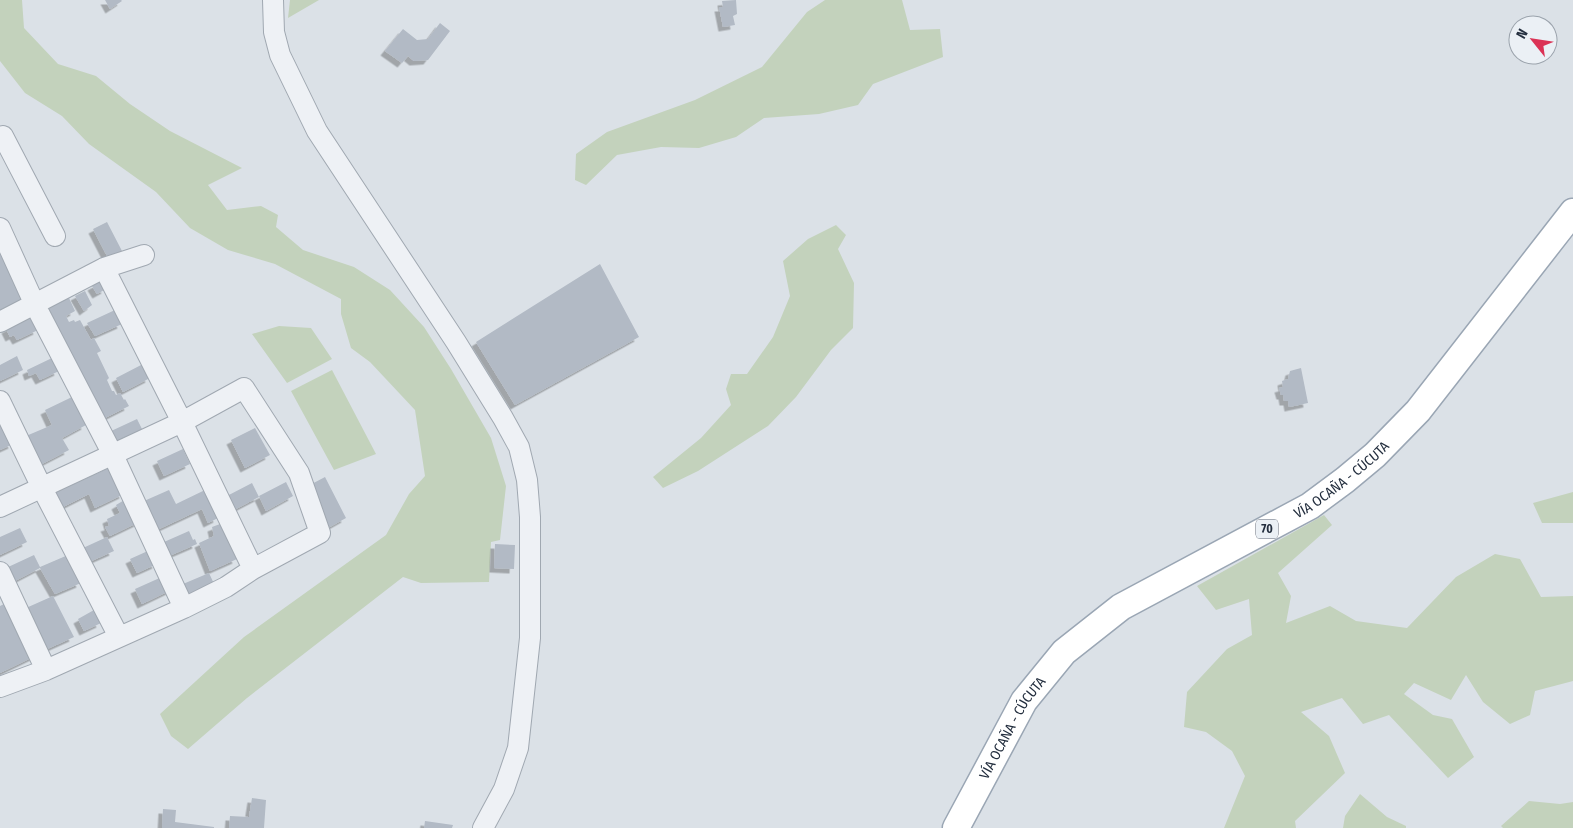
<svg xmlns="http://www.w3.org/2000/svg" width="1573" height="828" font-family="'Fira Sans Condensed',sans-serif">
	<defs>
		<filter id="shadow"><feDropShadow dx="-4.5" dy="4.5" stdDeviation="0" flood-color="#0004"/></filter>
	</defs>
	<rect width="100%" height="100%" fill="#dbe1e7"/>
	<path fill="#c3d2bc" d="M 0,0 L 22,0 L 24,28 L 58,64 L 96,76 L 130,104 L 170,131 L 242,168 L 208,185 L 227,210 L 261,206 L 278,215 L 276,227 L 303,250 L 354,267 L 390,290 L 424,327 L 451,369 L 491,438 L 506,486 L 500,540 L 491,542 L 489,582 L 421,583 L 403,577 L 247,698 L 188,749 L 171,736 L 160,714 L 244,637 L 386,535 L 409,494 L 425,476 L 415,410 L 370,362 L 351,348 L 341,314 L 341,299 L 275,264 L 228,250 L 190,228 L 156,192 L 89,144 L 62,116 L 25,93 L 0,61 Z
		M 290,0 L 319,0 L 288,18 Z
		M 825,0 L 902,0 L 910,30 L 940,29 L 943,57 L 873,84 L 858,105 L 819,114 L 764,118 L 736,137 L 699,148 L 661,147 L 617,155 L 586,185 L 575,180 L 576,154 L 607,132 L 695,100 L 762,67 L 807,12 Z
		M 836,225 L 846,235 L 838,249 L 854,283 L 853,328 L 831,350 L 796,397 L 768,426 L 698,471 L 663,488 L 653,477 L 701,438 L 731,405 L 726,389 L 731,374 L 747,374 L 773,337 L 790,296 L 783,261 L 808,239 Z
		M 279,326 L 311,328 L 332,359 L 287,383 L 252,334 Z
		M 332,370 L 376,454 L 334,470 L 291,391 Z
		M 1573,492 L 1573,523 L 1542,523 L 1533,503 Z
		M 1324,515 L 1332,525 L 1278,573 L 1291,596 L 1286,623 L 1330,606 L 1356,621 L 1407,628 L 1456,577 L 1495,554 L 1520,559 L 1541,597 L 1573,596 L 1573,681 L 1535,691 L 1530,715 L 1510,724 L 1483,702 L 1466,675 L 1451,700 L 1414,683 L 1404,694 L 1433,715 L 1452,719 L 1474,757 L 1448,778 L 1389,715 L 1363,724 L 1342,698 L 1301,712 L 1329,736 L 1345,773 L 1295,821 L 1296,828 L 1224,828 L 1245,776 L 1232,751 L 1206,732 L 1184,727 L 1187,692 L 1227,649 L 1252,635 L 1249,599 L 1216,610 L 1197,586 Z
		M 1360,794 L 1387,817 L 1406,826 L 1406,828 L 1343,828 L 1345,816 Z
		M 1529,801 L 1560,804 L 1573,802 L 1573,828 L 1503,828 L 1501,826 Z"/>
	<path fill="#b2bac5" filter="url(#shadow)" d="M 105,0 L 121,0 L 122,1 L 110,9 Z
		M 736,0 L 737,14 L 733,16 L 735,25 L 723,27 L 719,7 L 723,7 L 722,1 Z
		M 440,23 L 450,31 L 428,60 L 414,61 L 408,56 L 402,63 L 385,51 L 403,29 L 417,40 L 428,39 Z
		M 107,222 L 122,251 L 108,258 L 93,229 Z
		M 0,250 L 26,300 L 0,312 Z
		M 600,264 L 639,337 L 515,405 L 476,342 Z
		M 101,281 L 106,289 L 97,294 L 92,286 Z
		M 85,291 L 92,305 L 84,311 L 75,296 Z
		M 69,298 L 75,311 L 66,316 L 69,322 L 74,320 L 75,322 L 80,320 L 91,340 L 94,338 L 101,351 L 97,353 L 109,378 L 107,380 L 112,391 L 114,391 L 116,395 L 120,393 L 124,400 L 125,399 L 129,406 L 103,419 L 46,309 Z
		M 115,310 L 122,324 L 95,336 L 87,323 Z
		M 31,316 L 38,330 L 17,340 L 14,335 L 10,337 L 6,329 Z
		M 17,356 L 23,370 L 0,381 L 0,365 Z
		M 52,358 L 59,371 L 40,380 L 36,373 L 29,376 L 27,370 Z
		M 143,364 L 150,378 L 123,392 L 116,378 Z
		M 1301,368 L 1308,403 L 1289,407 L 1288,401 L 1284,401 L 1283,395 L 1281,395 L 1279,388 L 1283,387 L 1282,381 L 1288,379 L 1290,371 Z
		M 72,397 L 86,425 L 62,438 L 69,450 L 40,465 L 26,436 L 52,425 L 45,410 Z
		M 0,417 L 13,444 L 0,450 Z
		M 137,419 L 144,433 L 116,447 L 109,432 Z
		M 255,428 L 270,455 L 245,468 L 231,440 Z
		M 183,449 L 190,464 L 164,476 L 157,461 Z
		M 111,467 L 124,494 L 95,508 L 89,494 L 61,508 L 54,493 Z
		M 325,477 L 346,518 L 328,528 L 306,487 Z
		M 286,482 L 293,496 L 266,511 L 259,496 Z
		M 252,483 L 259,497 L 232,511 L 225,497 Z
		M 169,490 L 176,504 L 205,490 L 218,518 L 208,523 L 202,509 L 157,530 L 144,501 Z
		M 126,499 L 139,522 L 110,536 L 105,527 L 109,526 L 107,519 L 120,513 L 116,505 Z
		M 220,524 L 237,559 L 210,571 L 199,543 L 214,536 L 212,527 Z
		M 20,528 L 27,542 L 0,555 L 0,537 Z
		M 189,531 L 193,540 L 195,539 L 197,544 L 169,556 L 164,542 Z
		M 107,537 L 114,551 L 89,562 L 83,548 Z
		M 495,544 L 515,545 L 514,569 L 494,568 Z
		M 150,550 L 157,564 L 137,573 L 130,559 Z
		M 34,555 L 40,567 L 68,555 L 81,583 L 55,594 L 40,568 L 13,582 L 6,568 Z
		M 209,573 L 215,586 L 188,597 L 183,584 Z
		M 164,576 L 171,590 L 142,604 L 135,589 Z
		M 53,596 L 74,637 L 45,650 L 26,608 Z
		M 8,602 L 35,656 L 0,673 L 0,606 Z
		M 94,610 L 101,623 L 84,631 L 78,619 Z
		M 252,798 L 266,800 L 264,828 L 229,828 L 230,816 L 249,817 Z
		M 163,809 L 176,810 L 175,822 L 214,827 L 214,828 L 162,828 Z
		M 425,821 L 453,825 L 452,828 L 424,828 Z"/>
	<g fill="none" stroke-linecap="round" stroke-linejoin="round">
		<defs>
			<path id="minor" d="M 273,0 L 274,32 L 280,55 L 317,131 L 456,342 L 503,418 L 519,447 L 527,480 L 530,517 L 530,638 L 518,748 L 504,789 L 483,828
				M 0,138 L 3,136 L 55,236
				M 0,228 L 35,305 L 113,455 L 184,608
				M 104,268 L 182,422 L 253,569
				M 0,322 L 104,268 L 144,255
				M 0,401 L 43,490 L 119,637
				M 0,507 L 182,422 L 244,388 L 299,473 L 320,533 L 253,569 L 226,587 L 184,608 L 46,670 L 0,687
				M 0,572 L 46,670"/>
			<g id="major">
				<path id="s1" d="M 956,828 L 1024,701 L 1064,652 L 1121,607 L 1310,506 L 1345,480 L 1375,455 L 1418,411 L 1573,212"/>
			</g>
		</defs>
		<use href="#minor" stroke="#a0a8b1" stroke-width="22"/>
		<use href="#major" stroke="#9aa6b4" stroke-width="29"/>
		<use href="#minor" stroke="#eef1f5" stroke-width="20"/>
		<use href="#major" stroke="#fff" stroke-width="26"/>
	</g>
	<g text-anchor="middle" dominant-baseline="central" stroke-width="4" stroke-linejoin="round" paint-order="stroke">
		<rect fill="#ebf0f5" stroke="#606976" stroke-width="1" x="1256" y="519.5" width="22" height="19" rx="4"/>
		<g font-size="12" font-weight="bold" fill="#242f3f">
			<text x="1267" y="529">70</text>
		</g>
		<g font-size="14" fill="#242f3f" stroke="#ebf0f5">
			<text stroke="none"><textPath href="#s1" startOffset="535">VÍA OCAÑA - CÚCUTA</textPath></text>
			<text stroke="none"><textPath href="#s1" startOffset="115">VÍA OCAÑA - CÚCUTA</textPath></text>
		</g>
	</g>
	<g transform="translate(1533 40) rotate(300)"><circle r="24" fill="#ebf0f5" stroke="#9ba3ac"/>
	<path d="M0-4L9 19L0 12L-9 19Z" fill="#db3255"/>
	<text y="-8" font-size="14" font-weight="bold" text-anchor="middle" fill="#242f3f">N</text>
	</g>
</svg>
